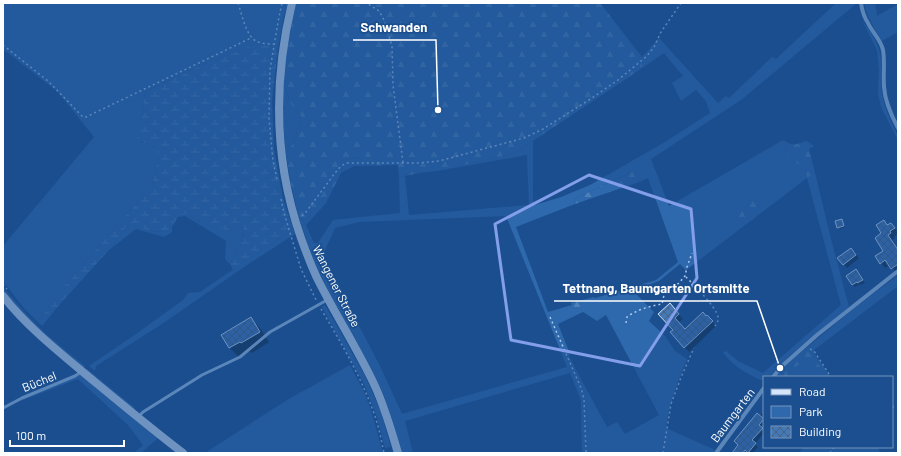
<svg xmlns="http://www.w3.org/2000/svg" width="901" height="456" font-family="Barlow,sans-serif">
	<defs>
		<pattern id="forest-firs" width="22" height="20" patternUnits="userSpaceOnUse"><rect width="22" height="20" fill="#2e69ad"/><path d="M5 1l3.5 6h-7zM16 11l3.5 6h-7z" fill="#4d80b9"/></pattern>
		<pattern id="wetland-marsh" width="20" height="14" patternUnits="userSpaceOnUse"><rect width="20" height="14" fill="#2e69ad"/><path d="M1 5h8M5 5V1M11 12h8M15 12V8" fill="none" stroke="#4d80b9"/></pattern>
		<pattern id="building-cross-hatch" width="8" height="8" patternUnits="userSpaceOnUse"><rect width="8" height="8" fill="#4478b7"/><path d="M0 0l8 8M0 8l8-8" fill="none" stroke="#486282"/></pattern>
	</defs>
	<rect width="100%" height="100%" fill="#1b4f8f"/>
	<path fill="#2e69ad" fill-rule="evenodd" d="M 10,3 L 288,3 L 283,20 L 278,49 L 257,43 L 206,63 L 145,92 L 141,122 L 136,128 L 140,142 L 152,145 L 156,149 L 158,156 L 152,185 L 142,198 L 121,220 L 57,294 L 53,302 L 38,322 L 23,307 L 3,281 L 3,246 L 94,137 L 58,92 L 3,49 L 3,4 Z
		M 836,3 L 857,3 L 741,100 L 651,159 L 669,206 L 783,140 L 788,156 L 796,163 L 805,168 L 807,178 L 815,173 L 831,239 L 849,307 L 807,341 L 786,359 L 769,377 L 764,377 L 764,381 C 746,374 736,368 723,353 L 726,351 L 738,361 L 763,373 L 841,305 L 807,178 L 686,270 L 680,264 L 659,281 L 633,291 L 654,312 L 649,321 L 665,336 L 675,351 L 687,359 C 678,382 669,404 666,428 L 715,450 L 712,453 L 582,453 L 581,400 L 570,373 L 405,421 L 413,453 L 402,453 C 395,428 388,402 376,378 C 363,351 346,326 332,299 C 318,272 307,244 298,214 L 306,225 L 314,243 L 318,243 L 333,220 L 400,213 L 399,177 L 405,176 L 409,215 L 529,205 L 527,155 L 443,170 L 515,153 L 533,141 L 533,200 L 535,205 L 561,197 L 590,185 L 665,142 L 710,113 L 706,101 L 696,90 L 681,101 L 672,83 L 683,76 L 664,53 L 642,68 L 642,57 L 659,38 L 718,103 L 726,96 L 729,98 L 772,57 L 776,59 ZM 634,171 L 639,182 L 648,178 L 678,262 L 656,280 L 548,312 L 516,227 L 575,204 L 574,199 ZM 506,216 L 567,367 L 402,414 L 379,364 L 358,324 L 339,293 L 325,266 L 325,250 L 335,228 L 359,222 ZM 583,312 L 597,321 L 606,315 L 659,415 L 625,434 L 617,422 L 607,427 L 576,370 L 569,356 L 570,354 L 558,324 Z
		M 864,3 L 875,3 L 877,16 L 898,4 L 898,32 L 882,41 C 875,29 867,17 864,3 Z
		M 862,20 C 868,29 876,39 879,50 C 883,62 880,74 881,87 C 883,105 890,120 898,136 L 898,140 L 881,107 L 878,93 L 879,71 L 877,50 Z
		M 283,84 L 291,104 L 301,116 L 295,140 L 286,154 L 283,119 Z
		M 361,157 L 360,166 L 354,166 L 341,173 L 346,160 Z
		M 186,214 L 199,221 L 243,223 C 243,243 241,248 230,264 L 225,259 L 226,241 L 185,216 L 178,217 Z
		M 133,225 L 149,231 L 166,232 L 172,227 L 172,232 L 164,237 L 136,229 L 109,250 L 126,227 Z
		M 293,229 L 295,234 L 244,267 L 165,322 L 96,366 L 95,371 L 89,366 L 136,334 L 183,300 L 188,293 L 200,292 Z
		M 898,275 L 898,286 L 814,350 L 814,353 L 831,377 L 789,377 L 781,369 L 857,306 Z
		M 3,287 C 16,303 29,318 44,332 C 57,344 71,355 85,366 L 83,368 L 34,325 L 6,294 L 3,290 Z
		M 325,305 L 364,374 L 381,412 L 391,447 L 385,448 L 377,417 L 364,384 L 322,307 Z
		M 350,365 L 364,392 L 371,410 L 383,453 L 205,453 L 287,400 Z
		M 87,369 L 135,408 L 134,410 L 86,370 Z
		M 80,374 L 158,438 L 141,453 L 134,453 L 143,445 L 128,425 L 78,379 L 18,402 L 3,410 L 3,408 Z
		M 804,447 L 878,447 L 880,453 L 799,453 Z"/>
	<path fill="url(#forest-firs)" d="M 296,3 L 600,3 L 642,57 L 642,68 L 620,83 L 515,153 L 443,170 L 420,173 L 399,177 L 398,165 L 360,166 L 360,157 L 346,160 L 341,173 L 326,203 L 306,225 L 298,214 L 291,184 L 286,154 L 295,140 L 301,116 L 291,104 L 283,84 L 286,55 Z
		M 783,140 C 793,147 796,144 807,141 L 814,146 L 809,149 L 815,173 L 807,178 L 805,168 L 796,163 L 788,156 Z
		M 634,171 L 639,182 L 575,204 L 574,199 Z
		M 750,199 L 756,199 L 760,204 L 759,209 L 751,212 L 738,223 L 734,220 L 732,215 C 734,212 737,212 740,209 C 744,204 744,202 750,199 Z
		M 594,297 L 595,304 L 593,306 L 593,311 L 597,313 L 596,315 L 592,314 L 588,309 L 574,310 L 571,303 Z
		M 806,349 L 819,365 L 827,377 L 820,377 L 807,359 L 794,368 L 787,377 L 776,377 L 787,364 Z
		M 815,447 L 840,447 L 836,453 L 810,453 Z"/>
	<path fill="url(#wetland-marsh)" d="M 257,43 L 278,49 L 272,100 L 274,150 L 283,199 L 293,229 L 233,270 L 230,264 C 240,250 244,241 243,223 L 236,229 L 229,231 L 199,221 L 186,214 L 178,217 L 172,227 L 166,232 L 149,231 L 133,225 L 126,227 L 109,250 L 60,304 L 42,326 L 38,322 L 53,302 L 57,294 L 121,220 L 142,198 L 152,185 L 158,156 L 156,149 L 152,145 L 140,142 L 136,136 L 136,128 L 141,122 L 145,92 L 206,63 Z"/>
	<path fill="#0007" d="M 841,220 L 845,227 L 840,229 L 836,222 Z
		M 884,221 L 888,226 L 891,224 L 898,232 L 898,234 L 894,237 L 895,238 L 892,240 L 898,249 L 898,272 L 897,273 L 890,265 L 885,268 L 881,263 L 885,251 L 883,233 Z
		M 854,252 L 859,258 L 847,268 L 844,264 Z
		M 856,271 L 859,274 L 865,283 L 861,285 L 860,284 L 855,287 L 852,284 Z
		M 670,305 L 683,319 L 678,323 L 685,330 L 707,316 L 716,326 L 689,352 L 671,332 L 674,330 Z
		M 250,318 L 260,328 L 269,342 L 252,353 L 250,351 L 240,358 L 230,348 L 222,335 Z
		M 764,411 L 764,425 L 761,428 L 764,431 L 764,433 L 755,444 L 758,447 L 753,453 L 749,452 L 733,453 Z"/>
	<path fill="url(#building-cross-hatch)" stroke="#cfe3fa" d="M 842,219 L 844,226 L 837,228 L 835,221 Z
		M 884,220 L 887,225 L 891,223 L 895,228 L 890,231 L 891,233 L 888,235 L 898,250 L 898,264 L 891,269 L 885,260 L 880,264 L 875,256 L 883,251 L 875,238 L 881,233 L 876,225 Z
		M 851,248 L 856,255 L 843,265 L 837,258 Z
		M 856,269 L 863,280 L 857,283 L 857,282 L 852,285 L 846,276 Z
		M 670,303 L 679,314 L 675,318 L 685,329 L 703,312 L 706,316 L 707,315 L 713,321 L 684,348 L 670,332 L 673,330 L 658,314 Z
		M 251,317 L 260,332 L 241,343 L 240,342 L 229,348 L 221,335 Z
		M 757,413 L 764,419 L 759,425 L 763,428 L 752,440 L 756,443 L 748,453 L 745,450 L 743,453 L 732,453 L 738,445 L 734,441 Z"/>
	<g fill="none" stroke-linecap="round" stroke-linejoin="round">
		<path stroke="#a9c9ee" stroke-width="1.5" stroke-dasharray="2 3" stroke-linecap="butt" d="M 238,3 C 242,14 246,38 258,42 C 263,44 269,44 274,44
			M 364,3 L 368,4 L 379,11 L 384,20 L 392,46 L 393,85 L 403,163
			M 3,45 L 48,81 L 83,117 L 86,117 L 251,38
			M 277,179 L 273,161 L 269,119 L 270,70 L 278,22 L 282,3
			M 281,199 L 284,213 L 301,269 L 316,300
			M 302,216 L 306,212 L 335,173 L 341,166 L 347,163 L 418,163 L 439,161 L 524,138 L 543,129 L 592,98 L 618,80 L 647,56 L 654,47 L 661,32 L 681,3
			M 686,277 C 693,284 717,308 718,317 C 719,320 717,323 715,326
			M 3,284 L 7,289
			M 321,309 C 340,341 359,373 372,408 C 378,423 381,438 384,453
			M 550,317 L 581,388 L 584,399 L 586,453
			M 626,323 L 627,317 C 636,310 650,306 662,304 L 664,295 L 679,283 L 685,276 L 687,267 L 692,253
			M 810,349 L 814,351 L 831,377
			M 892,407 L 898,406
			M 663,453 L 671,404 L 682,375 L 694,348
			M 830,453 L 834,447"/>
		<path stroke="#a9c9ee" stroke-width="3" d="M 3,408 L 22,398 L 75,376 L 81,372
			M 139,416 L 143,412 L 202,375 L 240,357 L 270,332 L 327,300"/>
		<path stroke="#a9c9ee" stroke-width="4" d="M 861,3 C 862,10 864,17 868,23 C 872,32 881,40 883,50 C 885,62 883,75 884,87 C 885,102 891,115 898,128
			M 773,377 L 782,366 L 817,335 L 898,271
			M 716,453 L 764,388"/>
		<path stroke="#d6e6fa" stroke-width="8" d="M 292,3 C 273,82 274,161 301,238 C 306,252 311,265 317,278 C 335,314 357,348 374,384 C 385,407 391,430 398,453
			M 3,296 C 29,329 63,355 95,382 C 124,406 153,430 183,453"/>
	</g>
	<path d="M0 0H901V456H0ZM 589,175 L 691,209 L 697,278 L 640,366 L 511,340 L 495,224 Z" fill="#1b4f8f" fill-opacity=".55" fill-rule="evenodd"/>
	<path fill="none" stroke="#839eea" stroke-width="3" stroke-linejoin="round" d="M 589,175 L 691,209 L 697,278 L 640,366 L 511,340 L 495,224 Z"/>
	<g text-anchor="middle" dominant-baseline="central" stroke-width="3.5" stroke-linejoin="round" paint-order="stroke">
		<g font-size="12" fill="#fff" stroke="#1b4f8f">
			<text transform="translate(337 286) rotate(63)">Wangener Straße</text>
			<text transform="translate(39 381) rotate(-22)">Büchel</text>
			<text transform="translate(732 415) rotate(-53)">Baumgarten</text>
		</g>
	</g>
	<path fill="none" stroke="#fff" stroke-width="1.5" d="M438 110L436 40H353M780 368L757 301H554"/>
	<g fill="#fff" stroke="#1b4f8f" stroke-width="1.5">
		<circle cx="438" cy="110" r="4"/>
		<circle cx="780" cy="368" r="4"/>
	</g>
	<g font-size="13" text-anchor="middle" font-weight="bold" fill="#fff" stroke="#1b4f8f" stroke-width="3.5" stroke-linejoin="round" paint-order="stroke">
		<text x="394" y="32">Schwanden</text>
		<text x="656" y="293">Tettnang, Baumgarten Ortsmitte</text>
	</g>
	<rect width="901" height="456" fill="none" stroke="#ffffff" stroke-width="8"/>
	<rect x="763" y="376" width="130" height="72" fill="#1b4f8f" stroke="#7695bc"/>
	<rect x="771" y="389" width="20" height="6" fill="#d6e6fa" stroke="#7695bc"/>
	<text x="799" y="396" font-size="12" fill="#ffffff">Road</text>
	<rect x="771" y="406" width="20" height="12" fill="#2e69ad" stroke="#7695bc"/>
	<text x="799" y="416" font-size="12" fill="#ffffff">Park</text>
	<rect x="771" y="426" width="20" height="12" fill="url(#building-cross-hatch)" stroke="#7695bc"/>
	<text x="799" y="436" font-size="12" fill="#ffffff">Building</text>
	<path d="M10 440v6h114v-6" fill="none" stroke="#ffffff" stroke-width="2"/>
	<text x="16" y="440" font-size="12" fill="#ffffff" stroke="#1b4f8f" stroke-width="3" paint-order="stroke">100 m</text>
</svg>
